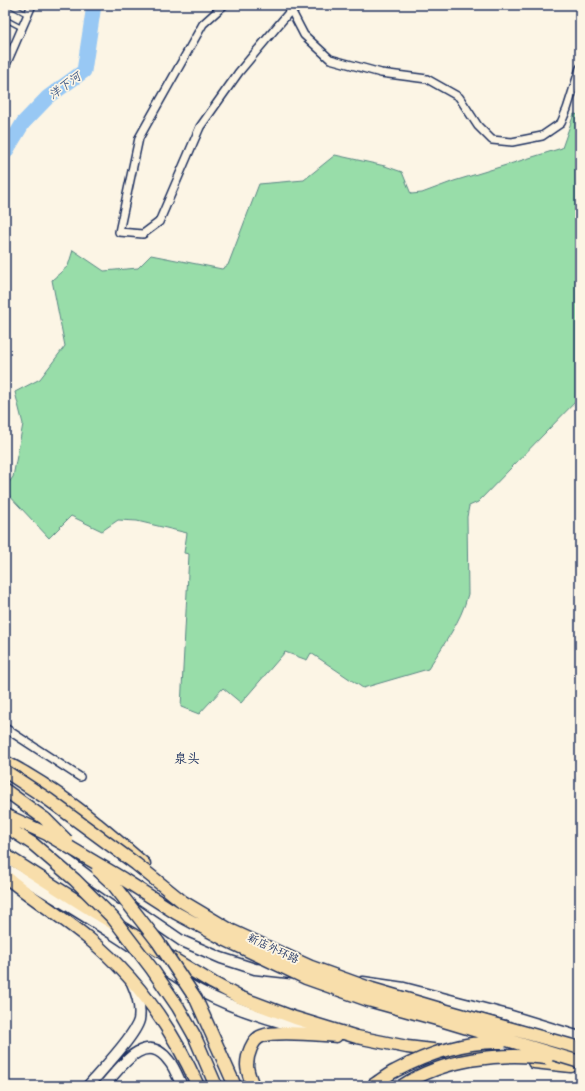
<svg xmlns="http://www.w3.org/2000/svg" width="585" height="1091" font-family="Kalam,'LXGW WenKai TC',sans-serif">
	<rect width="100%" height="100%" fill="#fcf5e5"/>
	<filter id="ink" filterUnits="userSpaceOnUse"><feTurbulence type="fractalNoise" baseFrequency=".025" numOctaves="2"/><feDisplacementMap in="SourceGraphic" scale="8" xChannelSelector="R" yChannelSelector="G"/><feConvolveMatrix kernelMatrix="1 2 1 2 8 2 1 2 1" color-interpolation-filters="sRGB"/></filter>
	<g filter="url(#ink)">
		<path fill="#98dda9" stroke="#5a8684" d="M 574,114 L 580,115 L 580,397 L 478,502 L 469,506 L 467,517 L 468,594 C 461,622 443,645 428,669 L 363,688 L 311,653 L 307,660 L 285,652 L 241,703 L 223,688 L 199,714 L 181,707 L 189,554 L 184,553 L 187,533 L 137,521 L 118,520 L 102,531 L 71,516 L 49,538 L 5,491 L 5,488 L 13,477 L 23,424 L 15,392 L 40,379 L 65,346 L 52,280 L 68,266 L 73,250 L 104,271 L 138,268 L 151,255 L 222,269 L 228,265 L 259,184 L 304,180 L 335,155 L 385,166 L 402,172 L 411,194 L 422,193 L 454,181 L 562,148 Z"/>
		<g fill="none" stroke-linecap="round" stroke-linejoin="round">
			<path stroke="#98c8f4" stroke-width="15" d="M 5,153 L 23,123 L 48,97 L 84,71 L 94,5"/>
			<defs>
				<path id="lane" d="M 10,5 L 28,15
					M 5,19 L 22,28"/>
				<path id="street" d="M 224,5 L 203,24 L 139,138 L 119,232 L 143,234 L 159,222 L 200,127 L 239,72 L 291,10
					M 290,5 L 291,10 L 304,35 L 330,59 L 381,73 L 427,79 L 459,97 L 478,126 L 492,140 L 512,142 L 542,136 L 561,123 L 567,109 L 580,68
					M 5,67 L 32,5
					M 5,728 L 80,777"/>
				<path id="secondary" d="M 22,826 L 93,880 L 182,941 L 221,958 L 255,969 L 291,973
					M 5,868 C 43,890 80,913 116,936 C 144,954 171,975 200,991 C 236,1010 275,1022 315,1031
					M 363,982 L 404,988 L 508,1015 L 580,1037
					M 88,1086 C 100,1072 135,1036 139,1020 C 141,1008 137,994 132,983
					M 104,1086 C 120,1068 145,1029 169,1061 C 175,1068 178,1078 182,1086"/>
				<path id="highway" d="M 5,762 C 59,790 98,824 144,864
					M 5,790 L 45,819
					M 5,855 L 93,911 L 213,983 L 239,997 L 295,1018 L 357,1037 L 407,1047 L 484,1056
					M 5,876 C 31,898 61,916 88,938 C 136,977 173,1030 198,1086
					M 210,1030 L 235,1086
					M 194,1035 L 216,1086
					M 534,1062 L 571,1066
					M 253,1086 C 251,1080 247,1072 247,1065 C 247,1056 252,1039 262,1036 C 277,1030 319,1035 336,1036"/>
			</defs>
			<use href="#lane" stroke="#1b2f5e" stroke-width="6"/>
			<use href="#street" stroke="#1b2f5e" stroke-width="10"/>
			<use href="#secondary" stroke="#1b2f5e" stroke-width="13"/>
			<use href="#highway" stroke="#1b2f5e" stroke-width="15"/>
			<use href="#lane" stroke="#fcf5e5" stroke-width="3.5"/>
			<use href="#street" stroke="#fcf5e5" stroke-width="7"/>
			<use href="#secondary" stroke="#fcf5e5" stroke-width="10"/>
			<use href="#highway" stroke="#f8deab" stroke-width="12"/>
			<defs>
				<path id="highway-bridge" d="M 5,771 L 49,800 L 136,864 L 183,902 L 230,930 L 311,967 L 372,989 L 447,1011 L 580,1048
					M 5,815 L 47,834 L 123,879 L 176,913 L 224,939 L 306,978 L 368,1000 L 444,1021 L 580,1062
					M 45,819 L 67,841
					M 5,826 L 33,844 L 75,880 L 113,918 L 152,969 L 178,1007 L 194,1035
					M 98,870 L 112,883 L 158,942 L 196,999 L 210,1030
					M 372,1086 C 380,1081 387,1075 395,1071 C 427,1054 465,1041 502,1042
					M 402,1086 C 443,1059 500,1052 547,1058"/>
			</defs>
			<use href="#highway-bridge" stroke="#1b2f5e" stroke-width="15" stroke-linecap="butt"/>
			<use href="#highway-bridge" stroke="#f8deab" stroke-width="12"/>
		</g>
	</g>
	<g text-anchor="middle" dominant-baseline="central" stroke-width="3.5" stroke-linejoin="round" paint-order="stroke">
		<g font-size="11" fill="#1b2f5e" stroke="#fcf5e5">
			<text transform="translate(273 949) rotate(25)">新店外环路</text>
		</g>
		<g font-size="12" font-style="italic" fill="#3a5584" stroke="#fcf5e5">
			<text transform="translate(65 86) rotate(-36)">洋下河</text>
		</g>
		<g font-size="13" fill="#1b2f5e" stroke="#fcf5e5">
			<text x="187" y="759">泉头</text>
		</g>
	</g>
	<rect width="585" height="1091" fill="none" stroke="#fcf5e5" stroke-width="20"/>
	<rect x="10" y="10" width="565" height="1071" fill="none" stroke="#1b2f5e" stroke-width="1.5" filter="url(#ink)"/>
</svg>
